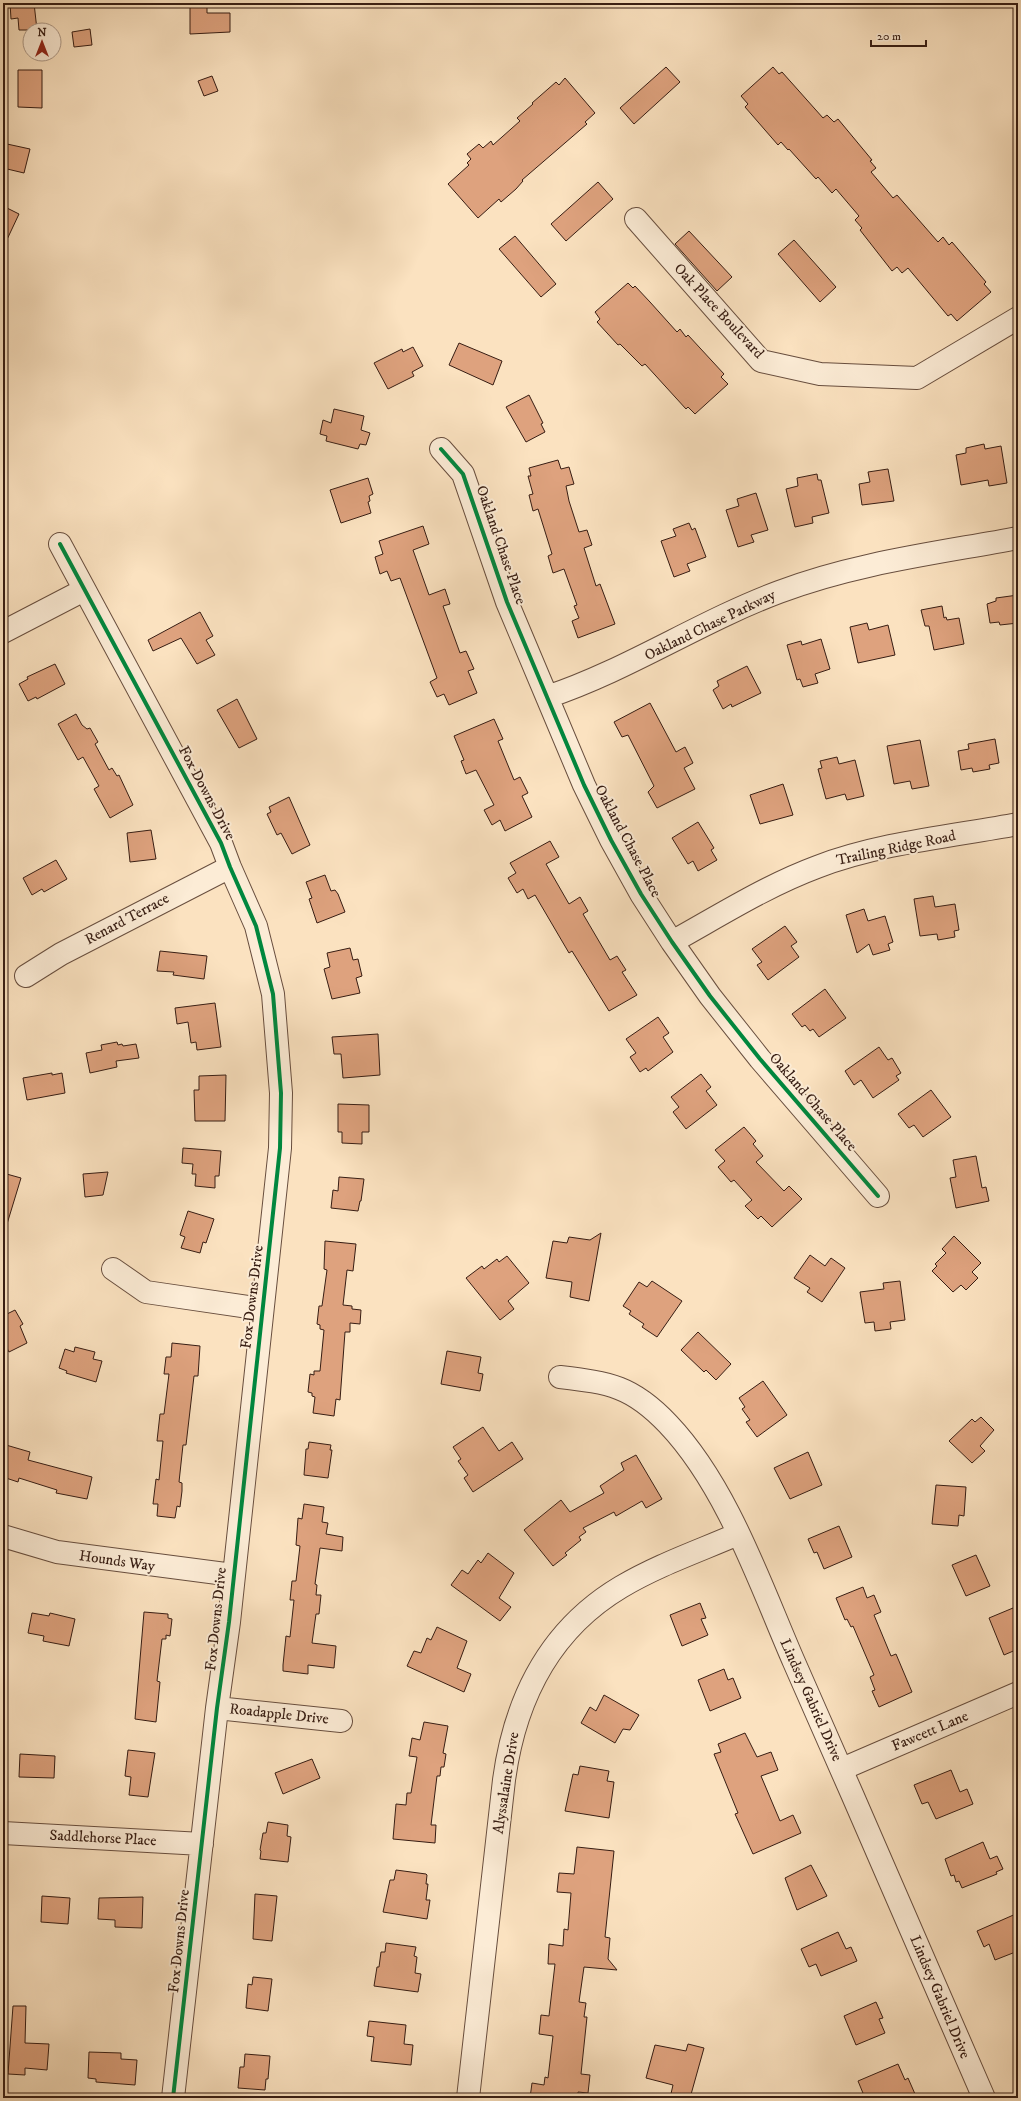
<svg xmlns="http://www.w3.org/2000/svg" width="1021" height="2101" font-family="'IM FELL DW Pica',serif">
	<rect width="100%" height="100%" fill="#fbe2c0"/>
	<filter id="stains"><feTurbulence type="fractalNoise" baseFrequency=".005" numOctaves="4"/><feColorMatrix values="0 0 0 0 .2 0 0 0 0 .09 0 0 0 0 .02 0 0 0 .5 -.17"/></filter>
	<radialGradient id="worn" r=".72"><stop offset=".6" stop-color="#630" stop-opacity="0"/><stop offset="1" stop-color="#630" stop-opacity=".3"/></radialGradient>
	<path fill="#dea27e" stroke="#371d13" d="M 10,3 L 34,3 L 37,30 L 19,30 L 18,18 L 11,19 Z
		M 190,3 L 207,3 L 207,13 L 230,13 L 230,32 L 190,34 Z
		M 90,29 L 92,45 L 74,47 L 72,32 Z
		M 666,67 L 680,82 L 634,124 L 620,108 Z
		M 773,67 L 779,74 L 782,72 L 823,118 L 827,115 L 834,122 L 838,119 L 872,160 L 870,161 L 876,168 L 871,172 L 893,198 L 897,195 L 938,242 L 943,237 L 949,245 L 952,242 L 986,282 L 984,284 L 991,292 L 957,321 L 951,314 L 948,316 L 908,268 L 902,273 L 897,267 L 892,271 L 860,230 L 862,228 L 855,220 L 859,216 L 836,189 L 832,193 L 818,177 L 816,179 L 789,149 L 788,150 L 781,142 L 778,145 L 745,107 L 748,104 L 741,96 Z
		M 18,70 L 42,70 L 42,108 L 18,107 Z
		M 212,76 L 218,91 L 204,96 L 198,81 Z
		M 565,78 L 595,113 L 585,122 L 587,124 L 522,180 L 523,181 L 516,189 L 501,202 L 499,199 L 478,218 L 448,184 L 469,165 L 467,163 L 471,159 L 467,154 L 479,144 L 483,148 L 491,141 L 493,145 L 520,121 L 517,118 L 533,104 L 532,103 L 556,82 L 559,85 Z
		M 7,144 L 30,149 L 24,173 L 3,168 Z
		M 598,182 L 613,199 L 566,241 L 551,224 Z
		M 3,206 L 19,214 L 3,248 Z
		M 689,231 L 732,277 L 717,291 L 675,244 Z
		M 515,236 L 556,284 L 541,297 L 499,249 Z
		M 794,240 L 836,287 L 820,302 L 778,254 Z
		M 628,283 L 633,288 L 635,286 L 650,302 L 677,332 L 680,329 L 686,337 L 688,335 L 724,374 L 721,377 L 728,384 L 695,414 L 688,407 L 686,409 L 645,364 L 642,366 L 620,344 L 618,345 L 597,322 L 600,319 L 595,312 Z
		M 459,343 L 502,361 L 493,385 L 449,365 Z
		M 413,347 L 423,366 L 412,372 L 414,376 L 388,389 L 374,363 L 402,349 L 403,352 Z
		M 529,395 L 543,423 L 541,424 L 545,432 L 526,442 L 506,407 Z
		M 334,409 L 364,416 L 361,430 L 370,433 L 366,445 L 360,444 L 358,449 L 326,441 L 327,436 L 320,434 L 323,420 L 331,423 Z
		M 984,444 L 985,449 L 1001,446 L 1007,483 L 989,486 L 988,480 L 961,485 L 956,455 L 966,453 L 966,448 Z
		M 558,460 L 561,469 L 569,467 L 574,484 L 566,486 L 569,501 L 579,532 L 587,530 L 592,545 L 584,548 L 596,586 L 600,584 L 615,624 L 578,638 L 572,621 L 579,618 L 574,606 L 577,605 L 564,569 L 553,573 L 548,556 L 552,554 L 538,509 L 533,511 L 529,495 L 533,494 L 528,476 L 531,476 L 529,468 Z
		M 888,469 L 894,501 L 862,505 L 859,484 L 870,482 L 868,472 Z
		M 817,474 L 818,480 L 821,480 L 829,513 L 812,517 L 813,523 L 795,527 L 786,489 L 798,486 L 797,478 Z
		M 368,478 L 373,494 L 369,496 L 370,501 L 368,502 L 371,513 L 341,523 L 330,490 Z
		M 756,493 L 768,530 L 751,535 L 754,542 L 738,547 L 726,510 L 739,506 L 737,499 Z
		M 689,523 L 692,530 L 695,528 L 706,557 L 687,564 L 690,571 L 674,577 L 661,541 L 676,536 L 673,529 Z
		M 423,526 L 429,544 L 413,550 L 429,595 L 445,589 L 450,604 L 443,606 L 460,653 L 466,651 L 474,669 L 468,671 L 477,693 L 449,705 L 444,694 L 437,697 L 430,682 L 437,678 L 400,578 L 391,581 L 387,571 L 380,574 L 375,557 L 383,554 L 379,541 Z
		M 1018,595 L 1018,623 L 1000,625 L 999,622 L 990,623 L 987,604 L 996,601 L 996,598 Z
		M 942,606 L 944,618 L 946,617 L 947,620 L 959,618 L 964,644 L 934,650 L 929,626 L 925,626 L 921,610 Z
		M 200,612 L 213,636 L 206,640 L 215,655 L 197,664 L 181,638 L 153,651 L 148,640 Z
		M 867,623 L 869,630 L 888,625 L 895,655 L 858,663 L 850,627 Z
		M 821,639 L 830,669 L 815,674 L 818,683 L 803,687 L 800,679 L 797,680 L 787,645 L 801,641 L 802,645 Z
		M 55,664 L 65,684 L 37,699 L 36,697 L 28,701 L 19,684 L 28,679 L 27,677 Z
		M 747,666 L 761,693 L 732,707 L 731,704 L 723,709 L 713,690 L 719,686 L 717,681 Z
		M 237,699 L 257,739 L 239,748 L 217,710 Z
		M 650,703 L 676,752 L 685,747 L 693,763 L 684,768 L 695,789 L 657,808 L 648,792 L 654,786 L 628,735 L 622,737 L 614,722 Z
		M 76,714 L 82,725 L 87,729 L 90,728 L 98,742 L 95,744 L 109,770 L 112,768 L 117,776 L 119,775 L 133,805 L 110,818 L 94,789 L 99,786 L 83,757 L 78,760 L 58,724 Z
		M 494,719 L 503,739 L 498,741 L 514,780 L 520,777 L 528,793 L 522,796 L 532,817 L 505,831 L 500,820 L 492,825 L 484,810 L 494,805 L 476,770 L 466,774 L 461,761 L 464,760 L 454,736 Z
		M 995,739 L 999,763 L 989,765 L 990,769 L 973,772 L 972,768 L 961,770 L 958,751 L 969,749 L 968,744 Z
		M 920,740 L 929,786 L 912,789 L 910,781 L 894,784 L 887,746 Z
		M 837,757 L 839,764 L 855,760 L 864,796 L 847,800 L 845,794 L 826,799 L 818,769 L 822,768 L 820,761 Z
		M 783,784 L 793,815 L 760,824 L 750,795 Z
		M 289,797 L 310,845 L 292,854 L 281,833 L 277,835 L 267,814 L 271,812 L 269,807 Z
		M 698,822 L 714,848 L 711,850 L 717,860 L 698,871 L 693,861 L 688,864 L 672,838 Z
		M 151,830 L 156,859 L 130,862 L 127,833 Z
		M 550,841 L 559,857 L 546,864 L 569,904 L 580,897 L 588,911 L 583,914 L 610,960 L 617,956 L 626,970 L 622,972 L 637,995 L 609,1011 L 572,951 L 569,953 L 535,895 L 528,899 L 523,889 L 517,893 L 508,878 L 516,873 L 510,863 Z
		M 56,860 L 67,879 L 44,892 L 42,889 L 32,895 L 23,878 Z
		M 325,875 L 331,891 L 335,890 L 338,894 L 345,912 L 317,923 L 309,899 L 312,898 L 306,882 Z
		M 933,896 L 935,907 L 955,904 L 959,930 L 954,931 L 955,937 L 938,940 L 937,934 L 920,936 L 914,899 Z
		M 864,909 L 868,921 L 885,916 L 893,942 L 888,944 L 890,950 L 873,955 L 869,944 L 857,953 L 846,915 Z
		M 785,926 L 797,942 L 791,946 L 799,957 L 768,980 L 757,965 L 762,962 L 752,949 Z
		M 350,948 L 353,960 L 358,959 L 362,976 L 356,978 L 360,993 L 332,999 L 324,969 L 330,967 L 327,953 Z
		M 160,951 L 207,956 L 204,979 L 173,975 L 174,972 L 157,971 Z
		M 825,989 L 846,1018 L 819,1037 L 813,1029 L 810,1031 L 805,1025 L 802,1027 L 792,1014 Z
		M 215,1003 L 221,1047 L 197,1050 L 196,1042 L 191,1043 L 188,1022 L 177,1024 L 175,1008 Z
		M 658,1017 L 669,1033 L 663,1037 L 673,1052 L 648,1071 L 646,1068 L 640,1072 L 630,1057 L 636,1053 L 626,1039 Z
		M 378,1034 L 380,1075 L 343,1078 L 341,1054 L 334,1054 L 332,1037 Z
		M 117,1042 L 118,1045 L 122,1044 L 123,1046 L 136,1044 L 139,1058 L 116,1061 L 117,1067 L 90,1073 L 86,1053 L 102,1050 L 101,1045 Z
		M 879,1047 L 888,1060 L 892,1058 L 901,1073 L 896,1076 L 899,1080 L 873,1098 L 861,1080 L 854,1085 L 845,1071 Z
		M 52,1073 L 52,1075 L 62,1073 L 65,1093 L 27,1100 L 23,1078 Z
		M 701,1074 L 711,1087 L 706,1091 L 717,1105 L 686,1129 L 673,1112 L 679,1107 L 671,1097 Z
		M 226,1075 L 225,1121 L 195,1121 L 194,1090 L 199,1090 L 199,1076 Z
		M 931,1090 L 951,1117 L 923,1137 L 914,1125 L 909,1128 L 898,1114 Z
		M 338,1104 L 369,1105 L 369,1132 L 362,1132 L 362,1144 L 342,1143 L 342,1132 L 338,1132 Z
		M 744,1127 L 756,1141 L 753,1144 L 763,1156 L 756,1162 L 784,1191 L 789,1186 L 802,1199 L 772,1227 L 761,1216 L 758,1219 L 745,1206 L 752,1200 L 734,1180 L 731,1182 L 718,1167 L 725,1161 L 715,1150 Z
		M 183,1148 L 221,1151 L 219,1176 L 215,1176 L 215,1188 L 195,1186 L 196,1174 L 192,1174 L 193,1164 L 182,1163 Z
		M 976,1156 L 982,1188 L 986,1187 L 989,1201 L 956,1208 L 950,1178 L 956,1177 L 953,1160 Z
		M 108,1172 L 103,1195 L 85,1197 L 83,1174 Z
		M 3,1173 L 21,1178 L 7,1224 L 3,1224 Z
		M 339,1177 L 364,1179 L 361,1201 L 360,1201 L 358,1211 L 331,1208 L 333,1190 L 338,1191 Z
		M 188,1211 L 214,1219 L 206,1243 L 203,1242 L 200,1253 L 181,1248 L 185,1237 L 180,1235 Z
		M 601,1233 L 589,1301 L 570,1297 L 572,1282 L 546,1278 L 553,1241 L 567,1243 L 569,1237 L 590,1240 Z
		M 954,1236 L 981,1263 L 972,1272 L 978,1278 L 966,1290 L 961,1285 L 953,1292 L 932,1271 L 937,1266 L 935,1264 L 946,1253 L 942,1249 Z
		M 325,1241 L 356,1244 L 353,1271 L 347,1270 L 343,1305 L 352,1306 L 352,1309 L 361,1310 L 360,1324 L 350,1323 L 350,1332 L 345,1332 L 340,1400 L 336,1399 L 334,1416 L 313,1413 L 315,1397 L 312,1396 L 312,1393 L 308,1392 L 310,1374 L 314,1375 L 314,1371 L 320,1371 L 324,1330 L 320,1329 L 320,1325 L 317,1324 L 319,1306 L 322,1306 L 327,1270 L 324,1269 Z
		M 810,1255 L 825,1266 L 831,1258 L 845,1268 L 822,1302 L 807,1292 L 810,1288 L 794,1278 Z
		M 507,1256 L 529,1283 L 508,1301 L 514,1309 L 500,1320 L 466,1278 L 482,1266 L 484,1269 L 497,1259 L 499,1262 Z
		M 652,1281 L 682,1301 L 657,1337 L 642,1327 L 644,1324 L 629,1314 L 631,1311 L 623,1306 L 639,1282 L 647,1287 Z
		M 900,1281 L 905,1320 L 890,1322 L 891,1329 L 875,1331 L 874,1322 L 865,1323 L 860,1292 L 884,1289 L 883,1283 Z
		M 15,1310 L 23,1324 L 20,1326 L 27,1343 L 9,1352 L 3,1341 L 3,1316 Z
		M 698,1332 L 731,1364 L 716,1380 L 706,1370 L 704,1372 L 681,1350 Z
		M 172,1343 L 200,1346 L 198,1376 L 194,1376 L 186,1445 L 183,1445 L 179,1482 L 182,1483 L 182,1491 L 180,1507 L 177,1506 L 175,1518 L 157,1516 L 158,1504 L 153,1504 L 156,1479 L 159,1480 L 163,1441 L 157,1441 L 160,1414 L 164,1414 L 169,1374 L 164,1374 L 166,1357 L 171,1357 Z
		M 75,1347 L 95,1352 L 93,1359 L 102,1361 L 96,1382 L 66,1373 L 67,1371 L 59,1368 L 65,1349 L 74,1352 Z
		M 447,1351 L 481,1357 L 478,1373 L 483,1374 L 480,1391 L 441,1384 Z
		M 763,1381 L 787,1415 L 757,1437 L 746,1422 L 750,1420 L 742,1409 L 745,1407 L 739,1398 Z
		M 981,1417 L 994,1430 L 980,1446 L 985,1451 L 972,1463 L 949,1441 L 972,1419 L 975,1422 Z
		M 483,1427 L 499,1451 L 512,1442 L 523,1459 L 473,1492 L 464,1478 L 468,1475 L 458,1461 L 461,1459 L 453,1447 Z
		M 309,1442 L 331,1445 L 330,1450 L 332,1450 L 328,1478 L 304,1475 L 306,1449 L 308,1449 Z
		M 6,1445 L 30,1452 L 28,1460 L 92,1477 L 87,1499 L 56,1493 L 57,1490 L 19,1478 L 18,1482 L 3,1477 L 3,1454 Z
		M 808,1452 L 822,1485 L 790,1499 L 774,1468 Z
		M 636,1455 L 662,1499 L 646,1508 L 642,1501 L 616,1516 L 614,1512 L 583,1528 L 586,1532 L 579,1537 L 581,1540 L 565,1553 L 567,1555 L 553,1566 L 524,1530 L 561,1500 L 570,1512 L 604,1493 L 600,1486 L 624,1470 L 621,1463 Z
		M 936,1485 L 966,1487 L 964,1516 L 959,1515 L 958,1526 L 932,1524 Z
		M 304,1504 L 324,1507 L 322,1522 L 328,1523 L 326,1534 L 343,1537 L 342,1551 L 320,1548 L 315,1584 L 317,1585 L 316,1595 L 321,1595 L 319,1614 L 316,1614 L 312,1643 L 336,1646 L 334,1668 L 308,1665 L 308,1674 L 283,1671 L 283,1665 L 286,1636 L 290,1637 L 294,1600 L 290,1600 L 292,1581 L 296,1581 L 300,1546 L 296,1545 L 298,1518 L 302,1519 Z
		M 839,1526 L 852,1557 L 824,1569 L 817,1552 L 814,1553 L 808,1539 Z
		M 488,1553 L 514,1573 L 499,1598 L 511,1607 L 500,1621 L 451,1585 L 462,1570 L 468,1574 L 478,1560 L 481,1563 Z
		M 976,1555 L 990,1586 L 966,1596 L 952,1565 Z
		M 863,1587 L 867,1598 L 874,1595 L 881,1612 L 874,1615 L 891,1656 L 896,1654 L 912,1692 L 879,1707 L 872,1691 L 875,1690 L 870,1677 L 874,1675 L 853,1626 L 851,1627 L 847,1619 L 845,1620 L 836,1598 Z
		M 700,1603 L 706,1618 L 701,1619 L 708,1635 L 682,1646 L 670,1615 Z
		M 1013,1608 L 1018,1620 L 1018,1649 L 1004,1655 L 989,1618 Z
		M 144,1612 L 168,1614 L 168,1618 L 172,1619 L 170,1636 L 166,1635 L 166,1639 L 162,1639 L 157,1681 L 160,1682 L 156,1722 L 135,1719 Z
		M 32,1613 L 49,1616 L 50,1613 L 75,1619 L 69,1646 L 43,1641 L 44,1636 L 28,1633 Z
		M 437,1627 L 467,1641 L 457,1668 L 471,1674 L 464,1692 L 407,1666 L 414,1651 L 421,1653 L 427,1638 L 431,1640 Z
		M 724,1669 L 728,1680 L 733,1678 L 741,1698 L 710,1711 L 698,1680 Z
		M 604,1695 L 639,1715 L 630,1730 L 623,1729 L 615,1743 L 581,1723 L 590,1707 L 596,1711 Z
		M 424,1722 L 448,1726 L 443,1753 L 446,1754 L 444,1767 L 441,1767 L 440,1776 L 437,1776 L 431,1825 L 436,1825 L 435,1843 L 393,1839 L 396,1804 L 406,1805 L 407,1793 L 411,1793 L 417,1757 L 409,1756 L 412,1738 L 420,1740 Z
		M 745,1733 L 757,1757 L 771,1752 L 778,1770 L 761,1776 L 780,1821 L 793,1815 L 801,1833 L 753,1854 L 735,1814 L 738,1813 L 714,1754 L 721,1752 L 718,1744 Z
		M 128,1750 L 155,1753 L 148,1797 L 129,1795 L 131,1777 L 125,1776 Z
		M 20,1754 L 55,1756 L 54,1778 L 19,1777 Z
		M 312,1759 L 320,1778 L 283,1794 L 275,1773 Z
		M 580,1766 L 609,1771 L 607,1781 L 614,1782 L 609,1818 L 565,1811 L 573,1774 L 578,1775 Z
		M 951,1770 L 960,1792 L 967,1789 L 973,1804 L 936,1819 L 928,1802 L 922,1804 L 914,1785 Z
		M 268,1822 L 288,1825 L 287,1836 L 291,1837 L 288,1862 L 260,1859 L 261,1851 L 260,1850 L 263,1833 L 266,1833 Z
		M 983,1842 L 990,1859 L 997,1856 L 1003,1869 L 996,1872 L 997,1874 L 962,1888 L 959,1881 L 956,1882 L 954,1875 L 951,1876 L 945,1859 Z
		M 577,1847 L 614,1851 L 605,1937 L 610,1938 L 608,1959 L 617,1970 L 584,1967 L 579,2002 L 586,2003 L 584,2017 L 587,2017 L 581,2074 L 590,2075 L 588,2093 L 578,2092 L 578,2098 L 530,2098 L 532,2083 L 544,2085 L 545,2077 L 548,2078 L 553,2036 L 539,2034 L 541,2015 L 549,2016 L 555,1964 L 548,1964 L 549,1944 L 563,1946 L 564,1929 L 568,1930 L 571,1893 L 557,1892 L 559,1873 L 574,1874 Z
		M 811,1865 L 827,1896 L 797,1910 L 785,1878 Z
		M 396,1870 L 426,1874 L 427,1875 L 426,1884 L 428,1884 L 426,1900 L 430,1900 L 427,1919 L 383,1912 L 390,1880 L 394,1880 Z
		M 255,1894 L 277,1896 L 272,1941 L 253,1939 Z
		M 42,1896 L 70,1898 L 68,1924 L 41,1922 Z
		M 143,1897 L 142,1928 L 115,1927 L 115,1920 L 98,1919 L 99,1898 Z
		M 1018,1913 L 1018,1951 L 995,1960 L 989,1944 L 984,1947 L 977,1931 Z
		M 838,1932 L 846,1949 L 851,1947 L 857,1961 L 821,1976 L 816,1964 L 809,1967 L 801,1949 Z
		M 386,1943 L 416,1947 L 414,1956 L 417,1957 L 415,1973 L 421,1974 L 418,1992 L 374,1986 L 377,1967 L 379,1967 L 381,1952 L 385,1952 Z
		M 253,1977 L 272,1979 L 268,2011 L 246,2008 L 248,1984 L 252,1985 Z
		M 876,2002 L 883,2018 L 879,2019 L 885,2033 L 856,2045 L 844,2016 Z
		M 13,2006 L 26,2006 L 25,2043 L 49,2044 L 47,2070 L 25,2068 L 25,2075 L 8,2074 Z
		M 369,2021 L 406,2025 L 404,2044 L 413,2045 L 411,2065 L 371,2061 L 374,2037 L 367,2036 Z
		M 688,2044 L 704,2048 L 690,2098 L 670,2098 L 673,2085 L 646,2078 L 655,2045 L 686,2051 Z
		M 89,2052 L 121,2053 L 121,2059 L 137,2060 L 135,2085 L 96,2082 L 96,2079 L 88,2078 Z
		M 245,2054 L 270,2056 L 268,2079 L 266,2079 L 265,2090 L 238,2088 L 240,2067 L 244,2067 Z
		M 898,2064 L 905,2080 L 908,2078 L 915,2094 L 907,2098 L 865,2098 L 858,2081 Z"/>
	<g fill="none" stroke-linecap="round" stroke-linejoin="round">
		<defs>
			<path id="minor" d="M 636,219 L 761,361 L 820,374 L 917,378 L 1018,318
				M 441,449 L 463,474 L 507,602 L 547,697 L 584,785 L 611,840 L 641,894 L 672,942 L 710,996 L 760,1059 L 878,1196
				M 60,544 L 221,843 L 230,867 L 256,926 L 273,994 L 281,1093 L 280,1148 L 229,1622 L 217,1708 L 173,2098
				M 3,632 L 84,590
				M 547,697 C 628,670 699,622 779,592 C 855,563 938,553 1018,538
				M 672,942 C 719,916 766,886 817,867 C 879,843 953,836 1018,824
				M 26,976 L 61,954 L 230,867
				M 113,1269 L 146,1292 L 262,1309
				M 560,1377 C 610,1383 632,1386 668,1424 C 727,1486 760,1584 794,1662 C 858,1807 921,1952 984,2098
				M 3,1536 L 57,1552 L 233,1575
				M 217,1708 L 341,1721
				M 842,1769 L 1018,1693
				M 3,1833 L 202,1844
				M 468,2098 L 504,1780 C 515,1699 549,1630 621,1587 C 658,1565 699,1551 738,1534"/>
		</defs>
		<use href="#minor" stroke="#684e3e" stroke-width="24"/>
		<use href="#minor" stroke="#fcecd6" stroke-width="22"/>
		<defs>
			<path id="cycleway" d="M 441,449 L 463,474 L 507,602 L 547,697 L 584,785 L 611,840 L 641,894 L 672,942 L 710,996 L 760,1059 L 878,1196
				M 60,544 L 221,843 L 230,867 L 256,926 L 273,994 L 281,1093 L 280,1148 L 229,1622 L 217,1708 L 173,2098"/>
		</defs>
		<use href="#cycleway" stroke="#fcecd6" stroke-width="6"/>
		<use href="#cycleway" stroke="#00873e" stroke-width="4"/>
	</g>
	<g text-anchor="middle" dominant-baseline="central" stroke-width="4" stroke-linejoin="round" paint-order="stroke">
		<g font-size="15" fill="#371d13" stroke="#fcecd6">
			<text transform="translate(719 311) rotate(47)">Oak Place Boulevard</text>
			<text transform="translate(501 545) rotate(71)">Oakland Chase Place</text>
			<text transform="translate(710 625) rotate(-26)">Oakland Chase Parkway</text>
			<text transform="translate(207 793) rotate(62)">Fox Downs Drive</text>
			<text transform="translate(628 841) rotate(62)">Oakland Chase Place</text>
			<text transform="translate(896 848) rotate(-12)">Trailing Ridge Road</text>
			<text transform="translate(127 919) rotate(-28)">Renard Terrace</text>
			<text transform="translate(813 1102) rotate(49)">Oakland Chase Place</text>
			<text transform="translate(252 1297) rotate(-83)">Fox Downs Drive</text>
			<text transform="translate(117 1561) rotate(8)">Hounds Way</text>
			<text transform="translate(216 1619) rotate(-84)">Fox Downs Drive</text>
			<text transform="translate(811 1700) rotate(66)">Lindsey Gabriel Drive</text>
			<text transform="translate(279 1714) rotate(6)">Roadapple Drive</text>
			<text transform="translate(930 1731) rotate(-23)">Fawcett Lane</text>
			<text transform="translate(506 1783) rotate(-81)">Alyssalaine Drive</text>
			<text transform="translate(103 1838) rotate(3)">Saddlehorse Place</text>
			<text transform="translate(179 1941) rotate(-84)">Fox Downs Drive</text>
			<text transform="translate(940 1997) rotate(67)">Lindsey Gabriel Drive</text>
		</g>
	</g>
	<rect width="1021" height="2101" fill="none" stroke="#fbe2c0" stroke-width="16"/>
	<rect x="4" y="4" width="1013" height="2093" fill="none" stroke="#371d13" stroke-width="2"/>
	<rect x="8" y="8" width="1005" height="2085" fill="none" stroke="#371d13"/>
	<g transform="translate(42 42)"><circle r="19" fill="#fcecd6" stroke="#ad9988"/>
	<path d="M0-3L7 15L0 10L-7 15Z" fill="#8f2418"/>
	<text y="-6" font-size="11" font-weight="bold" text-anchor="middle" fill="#371d13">N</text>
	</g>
	<path d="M871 40v6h55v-6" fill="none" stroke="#371d13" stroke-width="2"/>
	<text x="877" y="40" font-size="12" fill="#371d13" stroke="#fcecd6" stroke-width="3" paint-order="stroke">20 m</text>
	<rect width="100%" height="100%" filter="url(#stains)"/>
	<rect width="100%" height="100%" fill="url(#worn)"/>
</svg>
